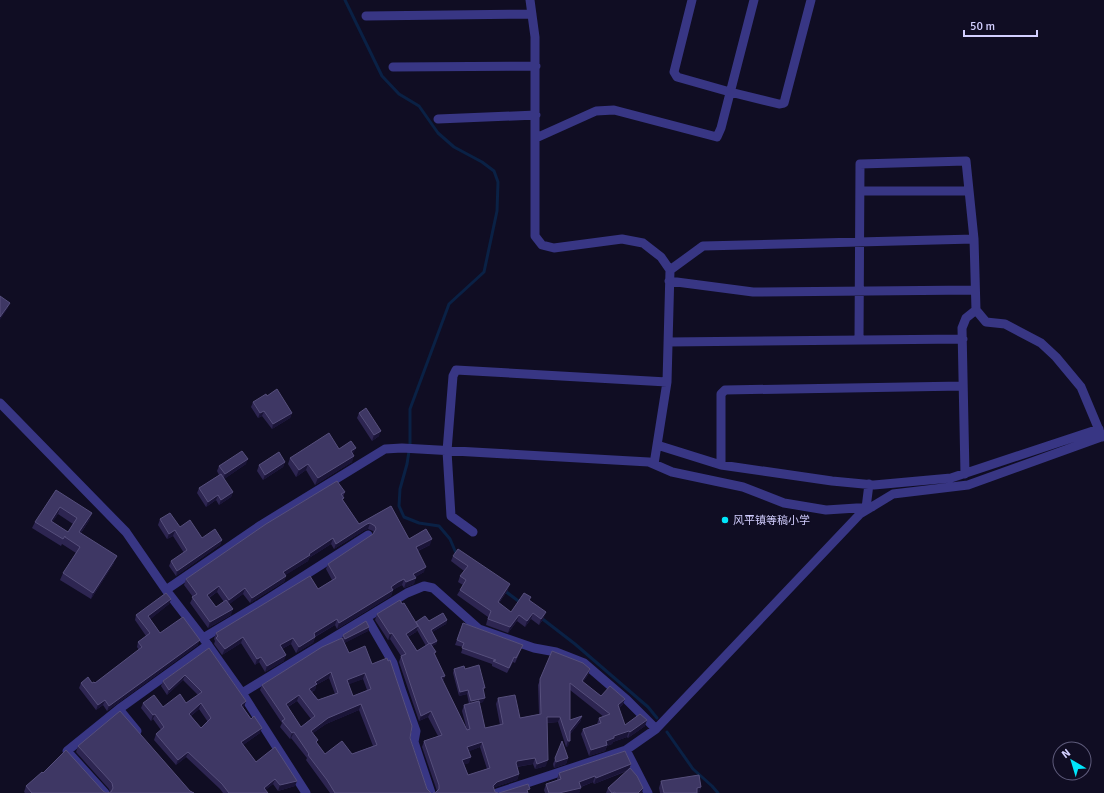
<svg xmlns="http://www.w3.org/2000/svg" width="1104" height="793" font-family="Signika,'Noto Sans SC',sans-serif">
	<rect width="100%" height="100%" fill="#100d23"/>
	<g fill="none" stroke-linecap="round" stroke-linejoin="round">
		<path stroke="#0a2145" stroke-width="3" d="M 345,0 L 382,76 L 399,94 L 419,106 L 438,133 L 454,147 L 482,162 L 494,171 L 498,182 L 497,211 L 484,272 L 449,304 L 410,409 L 410,445 L 407,464 L 400,489 L 399,506 L 404,517 L 419,523 L 439,526 L 450,539 L 456,553 L 457,554
			M 505,591 L 521,603
			M 540,617 L 575,644 L 648,707 L 657,718
			M 667,732 L 693,769 L 712,786 L 718,793"/>
		<path stroke="#383684" stroke-width="9" d="M 530,0 L 535,37 L 535,236 L 542,245 L 554,248 L 622,239 L 643,243 L 661,257 L 670,270 L 667,382 L 654,464
			M 692,0 L 674,72 L 677,77 L 730,92 L 779,104 L 784,103 L 811,0
			M 366,16 L 532,14
			M 393,67 L 536,66
			M 438,119 L 536,115
			M 536,138 L 596,111 L 614,110 L 717,137 L 721,128 L 754,0
			M 860,191 L 969,191
			M 670,270 L 703,246 L 974,239
			M 669,281 L 753,292 L 975,290
			M 859,340 L 860,164 L 966,161 L 974,239 L 976,310 L 986,322 L 1005,324 L 1041,343 L 1056,357 L 1081,387 L 1102,437
			M 668,342 L 963,339
			M 0,403 L 126,532 L 166,590 L 203,638 L 242,693 L 306,793
			M 657,445 L 721,465 L 832,481 L 874,485 L 951,478 L 1099,429
			M 721,465 L 721,394 L 725,390 L 963,386
			M 965,474 L 962,328 L 966,318 L 976,310
			M 866,508 L 869,484
			M 473,532 L 451,516 L 447,451 L 453,376 L 456,370 L 667,382
			M 166,590 L 261,525 L 385,449 L 402,448 L 649,462 L 672,472 L 743,487 L 784,503 L 826,510 L 872,507
			M 367,618 L 393,663 L 401,689 L 416,731 L 414,742 L 431,793
			M 203,638 L 260,604 L 368,535
			M 242,693 L 407,593 L 424,586 L 433,588 L 479,629 L 534,648 L 556,652 L 584,663 L 627,700 L 656,729
			M 119,709 L 137,731
			M 626,750 L 648,793
			M 105,793 L 67,751 L 119,709 L 208,645
			M 497,793 L 626,750 L 656,729 L 860,514 L 893,494 L 968,485 L 1104,436"/>
	</g>
	<path fill="#2d2551" fill-rule="evenodd" d="M 267,396 L 292,413 L 290,418 L 272,429 L 262,416 L 258,418 L 251,407 L 253,402 Z
		M 359,413 L 379,436 L 372,441 L 357,418 Z
		M 339,449 L 353,454 L 352,462 L 315,485 L 306,470 L 296,477 L 288,464 L 290,458 Z
		M 285,462 L 283,467 L 263,480 L 257,471 L 259,465 Z
		M 246,464 L 224,479 L 233,492 L 231,497 L 219,505 L 216,500 L 206,507 L 197,493 L 199,488 L 219,475 L 217,471 L 219,466 Z
		M 56,490 L 90,519 L 81,533 L 114,563 L 91,599 L 60,580 L 63,573 L 76,553 L 62,544 L 61,546 L 32,528 L 35,522 ZM 58,514 L 73,524 L 68,532 L 52,522 Z
		M 345,492 L 343,497 L 343,500 L 359,524 L 391,506 L 409,539 L 430,545 L 418,551 L 424,572 L 415,577 L 414,584 L 404,588 L 402,585 L 396,588 L 393,590 L 391,596 L 337,629 L 335,625 L 315,637 L 313,643 L 296,653 L 291,644 L 282,649 L 284,661 L 265,672 L 259,662 L 255,665 L 241,643 L 222,655 L 214,644 L 215,641 L 214,639 L 216,633 L 318,589 L 332,580 L 326,569 L 328,564 L 374,534 L 373,531 L 368,529 L 365,530 L 334,549 L 331,544 L 309,558 L 308,561 L 285,575 L 286,576 L 284,582 L 250,603 L 243,594 L 229,604 L 231,615 L 208,628 L 190,603 L 193,597 L 184,585 L 186,579 ZM 217,592 L 224,602 L 216,607 L 209,598 Z
		M 160,519 L 180,527 L 202,538 L 222,540 L 220,545 L 176,576 L 169,566 L 171,561 L 184,553 L 173,536 L 167,539 L 158,525 Z
		M 453,556 L 508,590 L 499,603 L 511,612 L 530,600 L 544,618 L 539,625 L 531,619 L 525,627 L 517,621 L 508,633 L 486,625 L 488,617 L 457,595 L 463,585 L 458,582 L 460,576 L 464,571 L 451,561 Z
		M 171,599 L 169,604 L 150,619 L 160,633 L 198,645 L 107,711 L 103,705 L 96,710 L 79,688 L 81,683 L 95,683 L 139,650 L 137,647 L 138,642 L 146,636 L 135,620 L 136,615 Z
		M 402,604 L 416,622 L 447,620 L 446,624 L 432,632 L 437,641 L 436,644 L 432,646 L 435,655 L 445,676 L 443,681 L 467,730 L 462,711 L 464,705 L 469,704 L 467,694 L 459,696 L 453,673 L 454,669 L 465,669 L 483,691 L 483,702 L 479,703 L 485,728 L 500,725 L 496,704 L 498,698 L 520,718 L 539,714 L 538,685 L 552,651 L 590,669 L 588,675 L 583,682 L 601,696 L 623,704 L 619,708 L 625,725 L 645,726 L 628,738 L 627,737 L 613,742 L 612,744 L 607,746 L 605,751 L 589,756 L 581,734 L 583,729 L 597,724 L 599,718 L 604,717 L 570,690 L 570,720 L 582,716 L 580,722 L 570,734 L 568,746 L 566,747 L 558,722 L 547,723 L 546,766 L 535,769 L 533,764 L 517,767 L 519,774 L 517,780 L 495,787 L 494,788 L 495,792 L 435,793 L 437,791 L 422,747 L 424,741 L 438,736 L 428,717 L 419,721 L 399,662 L 401,656 L 390,639 L 388,640 L 375,620 L 377,614 ZM 417,630 L 426,646 L 417,651 L 408,637 L 416,632 ZM 480,747 L 487,769 L 468,775 L 464,764 L 469,763 L 469,751 Z
		M 463,623 L 523,645 L 515,663 L 513,662 L 507,673 L 492,666 L 492,664 L 461,653 L 463,647 L 455,645 Z
		M 369,627 L 368,631 L 344,643 L 349,653 L 372,664 L 410,738 L 427,789 L 431,793 L 330,793 L 306,760 L 307,758 L 291,738 L 290,739 L 280,727 L 282,723 L 260,690 L 262,685 L 342,639 L 343,635 ZM 329,678 L 335,694 L 318,700 L 312,692 L 315,690 L 316,685 ZM 363,679 L 367,690 L 353,696 L 348,684 ZM 297,701 L 311,719 L 301,727 L 288,707 ZM 359,710 L 373,746 L 352,754 L 325,754 L 317,743 L 313,733 L 326,724 Z
		M 209,648 L 246,701 L 243,707 L 260,733 L 243,745 L 256,762 L 295,786 L 278,791 L 273,784 L 265,790 L 268,793 L 223,793 L 220,789 L 186,757 L 176,765 L 154,740 L 156,734 L 161,730 L 153,719 L 151,721 L 141,708 L 143,703 L 163,707 L 186,703 L 198,695 L 183,680 L 167,695 L 161,686 L 163,681 ZM 199,709 L 208,722 L 201,728 L 191,716 Z
		M 562,741 L 568,758 L 566,764 L 554,768 L 553,764 Z
		M 78,746 L 190,791 L 194,793 L 25,793 L 24,792 L 26,786 L 43,773 L 103,791 L 106,793 L 110,792 L 109,789 L 76,752 Z
		M 631,764 L 629,769 L 642,793 L 606,793 L 608,788 L 627,771 L 594,784 L 593,782 L 581,787 L 579,793 L 545,793 L 544,790 L 546,784 L 557,780 L 557,779 L 559,773 Z
		M 661,781 L 701,787 L 699,793 L 660,793 L 659,788 Z"/>
	<path fill="#1a1437" d="M 10,303 L 8,308 L 0,320 L 0,317 Z
		M 264,411 L 262,416 L 258,418 L 260,413 Z
		M 292,413 L 290,418 L 272,429 L 273,424 Z
		M 381,431 L 379,436 L 372,441 L 374,435 Z
		M 356,448 L 353,454 L 351,451 Z
		M 354,456 L 352,462 L 315,485 L 318,478 Z
		M 248,459 L 246,464 L 223,480 L 225,474 Z
		M 285,462 L 283,467 L 263,480 L 265,475 Z
		M 308,464 L 306,470 L 296,477 L 299,470 Z
		M 233,492 L 231,497 L 219,505 L 221,500 Z
		M 218,495 L 216,500 L 206,507 L 208,502 Z
		M 60,507 L 58,514 L 49,528 L 51,521 Z
		M 92,513 L 90,519 L 77,539 L 79,532 Z
		M 370,523 L 368,529 L 365,530 L 334,549 L 336,544 L 367,524 Z
		M 175,530 L 173,536 L 167,539 L 169,534 Z
		M 333,538 L 331,544 L 309,558 L 308,561 L 281,578 L 283,572 L 309,554 Z
		M 432,539 L 430,545 L 413,553 L 416,547 Z
		M 222,540 L 220,545 L 176,576 L 177,571 Z
		M 117,556 L 114,563 L 91,599 L 93,593 Z
		M 426,567 L 424,572 L 411,580 L 413,574 Z
		M 286,576 L 284,582 L 250,603 L 252,598 Z
		M 416,578 L 414,584 L 404,588 L 406,582 Z
		M 404,579 L 402,585 L 389,592 L 391,587 Z
		M 510,584 L 508,590 L 495,608 L 498,602 Z
		M 219,586 L 217,592 L 205,600 L 207,595 Z
		M 245,588 L 243,594 L 227,606 L 229,600 Z
		M 393,590 L 391,596 L 337,629 L 339,623 Z
		M 171,599 L 169,604 L 147,622 L 148,616 Z
		M 233,609 L 231,615 L 208,628 L 210,622 Z
		M 546,612 L 544,618 L 539,625 L 541,619 Z
		M 533,613 L 531,619 L 525,627 L 527,621 Z
		M 519,615 L 517,621 L 508,633 L 510,627 Z
		M 337,619 L 335,625 L 312,638 L 314,633 Z
		M 447,620 L 446,624 L 429,634 L 431,630 Z
		M 418,626 L 416,632 L 404,639 L 406,634 Z
		M 369,627 L 368,631 L 343,644 L 345,639 Z
		M 392,633 L 390,639 L 388,640 L 390,634 Z
		M 243,637 L 241,643 L 222,655 L 225,649 Z
		M 315,637 L 313,643 L 296,653 L 299,647 Z
		M 293,638 L 291,644 L 278,651 L 280,645 Z
		M 200,640 L 198,645 L 107,711 L 109,706 Z
		M 437,641 L 436,644 L 428,649 L 430,645 Z
		M 286,655 L 284,661 L 265,672 L 267,666 Z
		M 261,657 L 259,662 L 255,665 L 257,659 Z
		M 590,669 L 588,675 L 580,687 L 582,681 Z
		M 331,672 L 329,678 L 316,685 L 315,690 L 307,694 L 309,689 L 315,682 Z
		M 365,673 L 363,679 L 345,686 L 347,680 Z
		M 185,675 L 183,680 L 167,695 L 169,690 Z
		M 445,676 L 443,681 L 441,677 Z
		M 468,690 L 467,694 L 459,696 L 460,692 Z
		M 299,695 L 297,701 L 284,709 L 286,704 Z
		M 485,698 L 483,702 L 469,705 L 471,701 Z
		M 625,699 L 623,704 L 616,710 L 618,705 Z
		M 105,700 L 103,705 L 96,710 L 98,705 Z
		M 246,701 L 244,707 L 239,710 L 241,705 Z
		M 201,703 L 199,709 L 187,719 L 189,714 Z
		M 361,704 L 359,710 L 326,724 L 309,736 L 311,731 L 328,718 Z
		M 431,711 L 428,717 L 419,721 L 421,716 Z
		M 155,714 L 153,719 L 151,721 L 153,715 Z
		M 582,716 L 580,722 L 568,737 L 570,731 Z
		M 547,717 L 560,717 L 558,722 L 545,723 Z
		M 647,720 L 645,726 L 628,738 L 630,732 Z
		M 262,728 L 260,733 L 239,748 L 241,742 Z
		M 629,731 L 627,737 L 613,742 L 612,744 L 607,746 L 605,751 L 589,756 L 591,750 L 614,736 Z
		M 294,732 L 291,738 L 290,739 L 292,733 Z
		M 568,741 L 570,741 L 568,746 L 566,747 Z
		M 482,742 L 480,747 L 465,753 L 467,747 Z
		M 188,752 L 186,757 L 176,765 L 178,760 Z
		M 471,757 L 469,763 L 460,766 L 462,760 Z
		M 535,758 L 533,764 L 515,767 L 516,763 L 517,761 Z
		M 568,758 L 566,764 L 554,768 L 556,762 Z
		M 548,760 L 546,766 L 535,769 L 537,764 Z
		M 631,764 L 628,770 L 594,784 L 596,778 Z
		M 519,774 L 517,780 L 495,787 L 491,791 L 493,786 L 497,782 Z
		M 595,776 L 593,782 L 577,788 L 581,788 L 579,793 L 559,793 L 579,782 Z
		M 275,779 L 273,784 L 262,793 L 264,788 Z
		M 297,781 L 295,786 L 278,791 L 280,785 Z
		M 701,787 L 699,793 L 695,793 L 697,788 Z
		M 643,788 L 642,793 L 638,793 Z"/>
	<path fill="#3e3764" stroke="#564f7c" fill-rule="evenodd" d="M 0,296 L 10,303 L 0,317 Z
		M 277,389 L 292,413 L 273,424 L 264,411 L 260,413 L 253,402 L 266,394 L 267,396 Z
		M 366,408 L 381,431 L 374,435 L 359,413 Z
		M 329,433 L 339,449 L 351,441 L 356,448 L 351,451 L 354,456 L 318,478 L 308,464 L 299,470 L 290,458 Z
		M 242,451 L 248,459 L 225,474 L 219,466 Z
		M 279,452 L 285,462 L 265,475 L 259,465 Z
		M 221,474 L 233,492 L 221,500 L 218,495 L 208,502 L 199,488 Z
		M 337,481 L 345,492 L 341,494 L 344,498 L 342,499 L 359,524 L 391,506 L 409,539 L 426,529 L 432,539 L 416,547 L 426,567 L 413,574 L 416,578 L 406,582 L 404,579 L 398,582 L 391,587 L 393,590 L 339,623 L 337,619 L 314,633 L 315,637 L 299,647 L 293,638 L 280,645 L 286,655 L 267,666 L 261,657 L 257,659 L 243,637 L 225,649 L 216,638 L 218,636 L 216,633 L 310,576 L 318,589 L 336,578 L 328,564 L 373,534 L 376,529 L 375,526 L 370,523 L 367,524 L 336,544 L 333,538 L 309,554 L 310,555 L 283,572 L 286,576 L 252,598 L 245,588 L 229,600 L 219,586 L 207,595 L 216,607 L 226,600 L 233,609 L 210,622 L 192,597 L 197,594 L 186,579 L 266,524 Z
		M 56,490 L 92,513 L 79,532 L 117,556 L 93,593 L 63,573 L 80,547 L 65,537 L 65,536 L 63,539 L 35,522 ZM 60,507 L 77,518 L 68,532 L 51,521 Z
		M 170,513 L 180,527 L 190,520 L 202,538 L 215,529 L 222,540 L 177,571 L 171,561 L 187,550 L 175,530 L 169,534 L 160,519 Z
		M 458,549 L 510,584 L 498,602 L 511,612 L 524,593 L 531,597 L 529,600 L 546,612 L 541,619 L 533,613 L 527,621 L 519,615 L 510,627 L 488,619 L 491,611 L 460,590 L 466,580 L 460,576 L 468,566 L 453,556 Z
		M 166,593 L 171,599 L 148,616 L 160,633 L 183,617 L 200,640 L 109,706 L 105,700 L 98,705 L 81,683 L 88,677 L 92,683 L 94,682 L 95,683 L 142,647 L 138,642 L 150,633 L 136,615 Z
		M 400,600 L 402,604 L 404,603 L 418,626 L 406,634 L 417,651 L 430,643 L 436,652 L 434,653 L 445,676 L 441,677 L 467,730 L 470,729 L 464,705 L 479,701 L 485,728 L 503,724 L 498,698 L 515,695 L 520,718 L 541,714 L 540,679 L 552,651 L 583,663 L 590,669 L 582,681 L 601,696 L 610,686 L 625,699 L 618,705 L 625,725 L 640,714 L 647,720 L 630,732 L 629,731 L 614,736 L 614,738 L 606,741 L 607,745 L 591,750 L 583,729 L 601,723 L 599,718 L 610,714 L 570,683 L 570,720 L 582,716 L 570,731 L 570,741 L 568,741 L 560,717 L 547,717 L 548,760 L 537,764 L 535,758 L 517,761 L 516,763 L 519,774 L 497,782 L 493,786 L 495,792 L 498,793 L 433,793 L 435,793 L 439,789 L 439,785 L 424,741 L 442,735 L 431,711 L 421,716 L 401,656 L 406,654 L 392,633 L 390,634 L 377,614 ZM 482,742 L 490,768 L 468,775 L 462,760 L 471,757 L 467,747 Z
		M 443,613 L 447,620 L 431,630 L 437,641 L 431,644 L 430,643 L 429,644 L 416,622 L 425,616 L 429,621 Z
		M 366,621 L 369,627 L 345,639 L 343,635 Z
		M 463,623 L 523,645 L 516,658 L 514,657 L 509,668 L 493,661 L 496,660 L 462,648 L 464,643 L 457,640 Z
		M 342,638 L 349,653 L 365,646 L 372,664 L 387,658 L 388,661 L 390,660 L 412,726 L 410,738 L 427,789 L 431,793 L 335,793 L 327,780 L 308,755 L 309,754 L 294,732 L 292,733 L 282,721 L 285,719 L 262,685 L 322,647 ZM 331,672 L 338,693 L 318,700 L 309,689 L 317,684 L 315,682 ZM 365,673 L 371,689 L 353,696 L 347,680 ZM 299,695 L 315,716 L 301,727 L 286,704 ZM 361,704 L 377,745 L 352,754 L 342,741 L 325,754 L 316,742 L 318,740 L 311,731 L 328,718 Z
		M 209,648 L 246,701 L 241,705 L 251,719 L 254,716 L 262,728 L 241,742 L 256,762 L 275,747 L 297,781 L 280,785 L 275,779 L 264,788 L 268,793 L 229,793 L 222,784 L 188,752 L 178,760 L 156,734 L 164,727 L 155,714 L 153,715 L 143,703 L 154,695 L 163,707 L 180,694 L 186,703 L 202,692 L 185,675 L 169,690 L 163,681 ZM 201,703 L 211,718 L 201,728 L 189,714 Z
		M 479,665 L 485,688 L 483,688 L 485,698 L 471,701 L 468,690 L 460,692 L 454,669 L 464,666 L 465,669 Z
		M 120,711 L 190,791 L 194,793 L 32,793 L 26,786 L 42,772 L 43,773 L 66,750 L 103,791 L 106,793 L 111,792 L 113,788 L 112,783 L 78,746 Z
		M 562,741 L 568,758 L 556,762 L 555,758 Z
		M 625,751 L 631,764 L 596,778 L 595,776 L 579,782 L 581,788 L 559,793 L 549,793 L 546,784 L 561,779 L 559,773 Z
		M 630,768 L 637,776 L 643,788 L 638,793 L 615,793 L 615,792 L 612,793 L 608,788 Z
		M 699,775 L 701,787 L 697,788 L 697,793 L 664,793 L 661,781 Z
		M 528,784 L 530,789 L 527,790 L 528,793 L 499,793 Z"/>
	<circle fill="#00e6fa" stroke="#100d23" stroke-width="1.5" cx="725" cy="520" r="4"/>
	<g text-anchor="middle" dominant-baseline="central" stroke-width="3" stroke-linejoin="round" paint-order="stroke">
		<g font-size="11" fill="#d3cfff" stroke="#100d23" text-anchor="start">
			<text x="733" y="520">风平镇等稿小学</text>
		</g>
	</g>
	<g transform="translate(1072 761) rotate(322)"><circle r="19" fill="#100d23" stroke="#5e5b7b"/>
	<path d="M0-3L7 15L0 10L-7 15Z" fill="#00e6fa"/>
	<text y="-6" font-size="11" font-weight="bold" text-anchor="middle" fill="#d3cfff">N</text>
	</g>
	<path d="M964 30v6h73v-6" fill="none" stroke="#d3cfff" stroke-width="2"/>
	<text x="970" y="30" font-size="12" fill="#d3cfff" stroke="#100d23" stroke-width="3" paint-order="stroke">50 m</text>
</svg>
